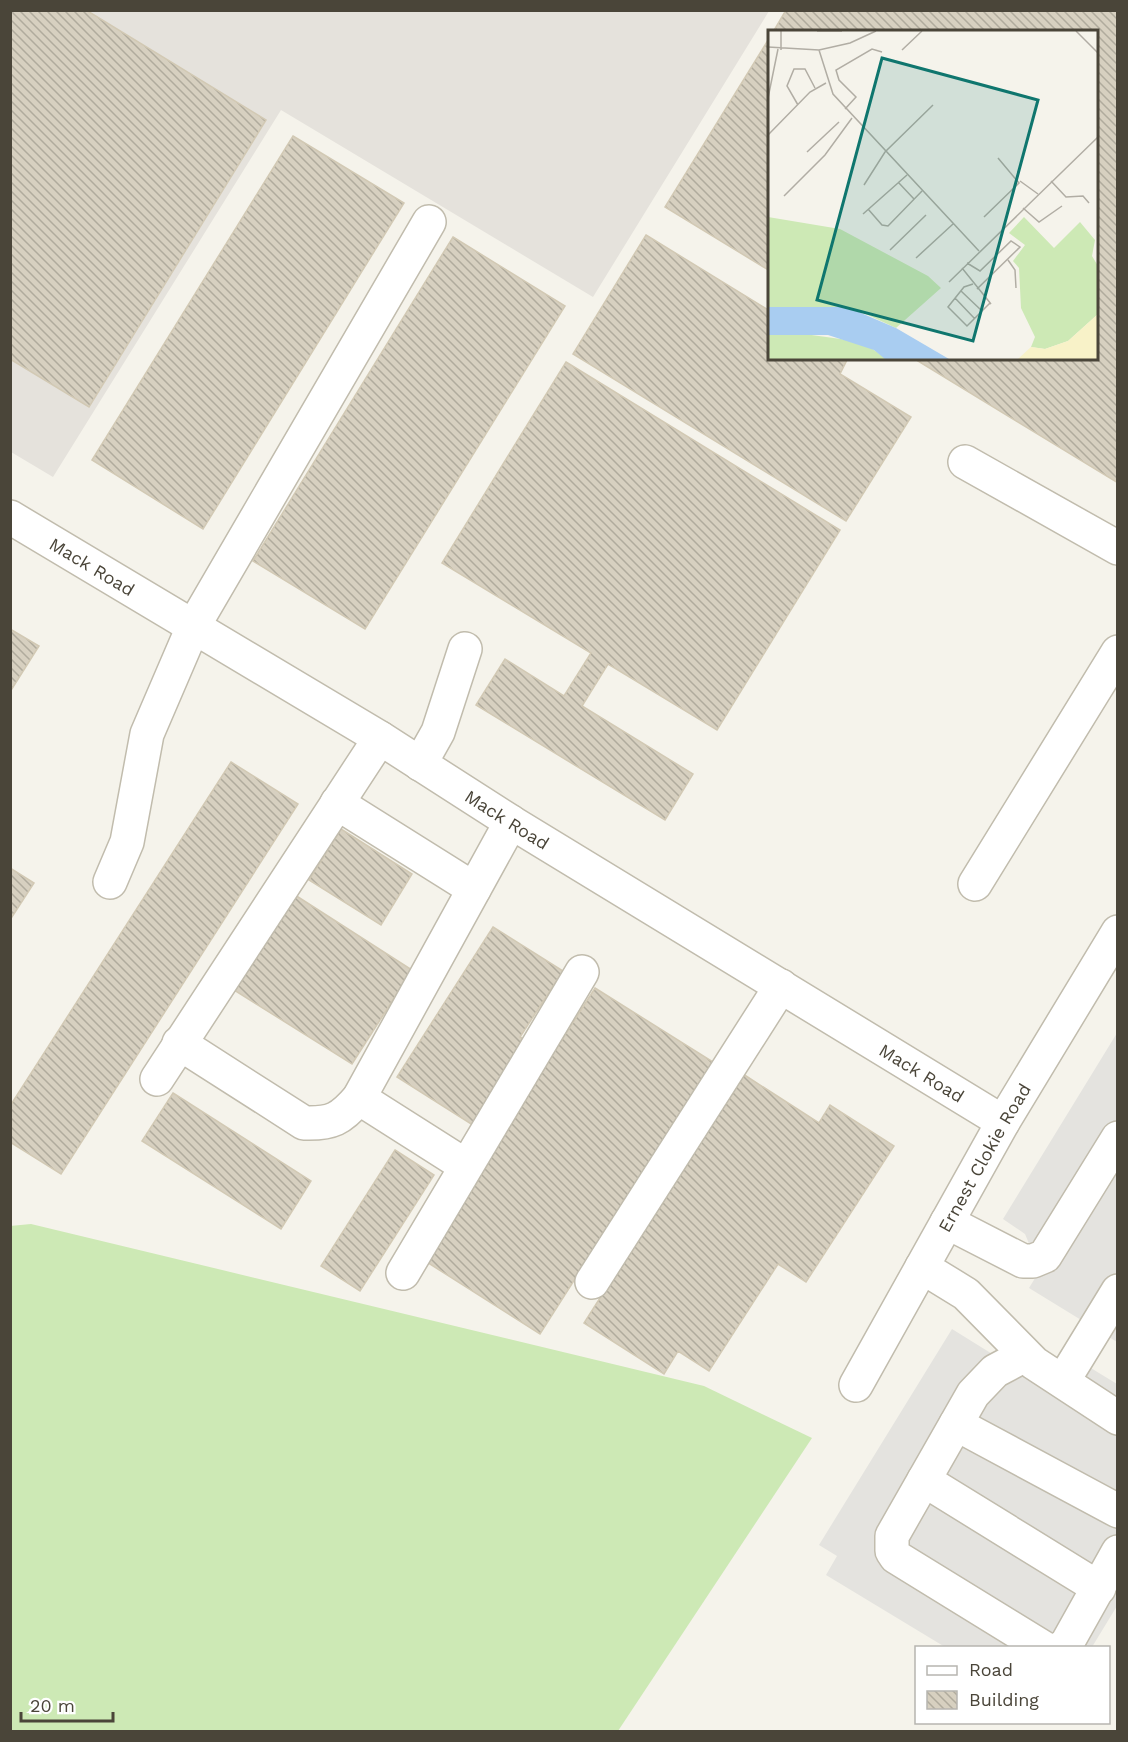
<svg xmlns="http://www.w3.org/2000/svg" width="1128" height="1742" font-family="'Work Sans',sans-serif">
	<defs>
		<pattern id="building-back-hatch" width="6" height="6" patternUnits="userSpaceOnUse" patternTransform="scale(1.5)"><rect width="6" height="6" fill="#d7d0c0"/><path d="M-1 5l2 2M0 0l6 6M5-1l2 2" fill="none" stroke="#b0ab9d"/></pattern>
	</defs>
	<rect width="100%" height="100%" fill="#f5f3eb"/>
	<path fill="#e5e2dc" d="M 10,11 L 769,11 L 593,297 L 281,110 L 53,477 L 11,452 Z"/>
	<path fill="#cde9b5" d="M 31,1224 L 704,1386 L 812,1438 L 618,1731 L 11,1731 L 10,1226 Z"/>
	<path fill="#e4e3df" d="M 1117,1033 L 1117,1342 L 1029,1288 L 1040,1270 L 1025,1234 L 1003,1219 Z
		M 952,1329 L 1060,1396 L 1081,1362 L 1117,1384 L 1117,1606 L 1092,1647 L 945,1647 L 826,1575 L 837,1556 L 819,1545 Z"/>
	<path fill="url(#building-back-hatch)" stroke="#d2c9b4" stroke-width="1.5" d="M 11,10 L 86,10 L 266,120 L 89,407 L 10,359 Z
		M 786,10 L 1118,10 L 1118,483 L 913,358 L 1096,358 L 1096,32 L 773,32 Z
		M 770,37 L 770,271 L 665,207 Z
		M 293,136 L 404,203 L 203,529 L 92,460 Z
		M 646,235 L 770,311 L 770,358 L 848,358 L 840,374 L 911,417 L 846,521 L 573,354 Z
		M 453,237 L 565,306 L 365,629 L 253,561 Z
		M 566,362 L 840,530 L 717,730 L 608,664 L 582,706 L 693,774 L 665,820 L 476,705 L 505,659 L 564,696 L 591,653 L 442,563 Z
		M 10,629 L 39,646 L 10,692 Z
		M 231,762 L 298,804 L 61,1174 L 10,1142 L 10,1106 Z
		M 341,829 L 412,874 L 381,925 L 309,880 Z
		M 10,868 L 34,883 L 10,920 Z
		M 295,895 L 412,970 L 352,1064 L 234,990 Z
		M 493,927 L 563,971 L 520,1037 L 533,1045 L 479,1129 L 397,1077 Z
		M 595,988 L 713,1062 L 540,1334 L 422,1259 Z
		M 743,1074 L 819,1123 L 830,1105 L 894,1146 L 806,1282 L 778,1264 L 709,1371 L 678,1351 L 664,1374 L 584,1323 Z
		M 173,1093 L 311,1181 L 281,1229 L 142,1141 Z
		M 395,1150 L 434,1175 L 360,1291 L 321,1266 Z"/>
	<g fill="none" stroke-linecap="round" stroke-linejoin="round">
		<defs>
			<g id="minor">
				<path d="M 965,462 L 1118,548"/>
				<path id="s1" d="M 10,517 L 380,738 L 511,822 L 1003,1122"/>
				<path d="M 420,764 L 438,732 L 465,649"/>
				<path d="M 337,803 L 474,889"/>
				<path d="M 110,882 L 127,842 L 147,734 L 193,627 L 429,222"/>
				<path d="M 975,884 L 1118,652"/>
				<path d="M 179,1043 L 304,1123 C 332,1124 341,1119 359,1098 L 511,822"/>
				<path d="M 157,1079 L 380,738"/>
				<path d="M 359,1098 L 466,1166"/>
				<path d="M 947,1222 L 1023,1261 L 1033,1261 L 1045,1256 L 1118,1138"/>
				<path d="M 922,1267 L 966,1294 L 1034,1363 L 1118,1418"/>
				<path d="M 403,1273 L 582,972"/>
				<path d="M 592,1282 L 781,986"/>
				<path d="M 1025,1355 L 995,1371 L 973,1394 L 892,1536 L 892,1551 L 896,1557 L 1044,1648"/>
				<path d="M 1063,1381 L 1118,1291"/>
				<path id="s2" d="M 856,1385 L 1003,1122 L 1118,932"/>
				<path d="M 956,1424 L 1118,1511"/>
				<path d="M 924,1480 L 1099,1588"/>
				<path d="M 1061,1648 L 1066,1645 L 1118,1552"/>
			</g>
		</defs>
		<use href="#minor" stroke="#c1bcad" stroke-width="36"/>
		<use href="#minor" stroke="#fff" stroke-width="33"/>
	</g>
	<g text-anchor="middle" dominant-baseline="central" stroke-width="4.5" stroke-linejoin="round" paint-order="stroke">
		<g font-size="18" fill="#4a4539" stroke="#fff">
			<text stroke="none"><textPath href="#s1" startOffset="96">Mack Road</textPath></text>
			<text stroke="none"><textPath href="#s1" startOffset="582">Mack Road</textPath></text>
			<text stroke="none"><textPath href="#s1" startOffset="1068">Mack Road</textPath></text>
			<text stroke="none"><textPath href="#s2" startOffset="261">Ernest Clokie Road</textPath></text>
		</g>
	</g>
	<g transform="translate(768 30)">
		<rect width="330" height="330" fill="#f5f3eb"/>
		<path d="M 0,187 L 72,199 L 160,246 L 173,258 L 128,298 L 87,279 L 0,277 ZM 256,187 L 286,218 L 312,192 L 327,210 L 324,226 L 330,236 L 330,284 L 300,311 L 277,319 L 263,317 L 267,307 L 253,278 L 251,238 L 245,231 L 257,215 L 241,203 ZM 29,303 L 80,310 L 103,318 L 119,329 L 0,329 L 0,304 Z" fill="#cde9b5"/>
		<path d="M 330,284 L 330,329 L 250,329 L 263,317 L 277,319 L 300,311 Z" fill="#f8f2c8"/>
		<path d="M 0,277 L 79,277 L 128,298 L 181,329 L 117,329 L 106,320 L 60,305 L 0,305 Z" fill="#a9cdf1"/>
		<path fill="none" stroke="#b1ada4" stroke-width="1.5" d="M 49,1 L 74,1M 308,1 L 330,23M 0,17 L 51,20 L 82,13 L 108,1M 13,20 L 13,1M 51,20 L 65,64 L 211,221M 134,20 L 154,1M 0,68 L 10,19M 30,75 L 19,56 L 26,39 L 37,39 L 47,58M 77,79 L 88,67 L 71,50 L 68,40 L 104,19 L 114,22M 0,105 L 42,62 L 58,53M 39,122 L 71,92M 252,151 L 270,164M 283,151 L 298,167 L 315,166 L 321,173M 130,152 L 146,169M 96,155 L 117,122 L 165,75M 16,166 L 57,125 L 84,88M 255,178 L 271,192 L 294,176M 100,179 L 114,195 L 120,196 L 154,161M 95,184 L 139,145M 216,187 L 251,153 L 230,128M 122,220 L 158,185M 148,228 L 185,194M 240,230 L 247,240 L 248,258M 199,233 L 212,241 L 243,211 L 252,217 L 209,259M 194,238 L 223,274M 181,252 L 330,107M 205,254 L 196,257 L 180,277 L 199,296 L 222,273M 193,261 L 214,281M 187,268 L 207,289"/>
		<path fill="#0f766e" fill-opacity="0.15" stroke="#0f766e" stroke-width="3" d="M 114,28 L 270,70 L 205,311 L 49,270 Z"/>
		<rect width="330" height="330" fill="none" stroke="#4a4539" stroke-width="3"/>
	</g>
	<rect width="1128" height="1742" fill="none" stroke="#4a4539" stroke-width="24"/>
	<rect x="915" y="1646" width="195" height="78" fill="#ffffff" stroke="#b7b5b0" stroke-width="1.5"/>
	<rect x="927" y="1666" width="30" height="9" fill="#ffffff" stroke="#b7b5b0" stroke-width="1.5"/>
	<text x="969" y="1676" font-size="18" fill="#4a4539">Road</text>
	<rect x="927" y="1691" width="30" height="18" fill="url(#building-back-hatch)" stroke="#b7b5b0" stroke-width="1.5"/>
	<text x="969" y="1706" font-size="18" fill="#4a4539">Building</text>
	<path d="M21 1712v9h92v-9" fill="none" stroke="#4a4539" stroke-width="3"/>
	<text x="30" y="1712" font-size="18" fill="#4a4539" stroke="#ffffff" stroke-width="4.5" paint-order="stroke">20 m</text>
</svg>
